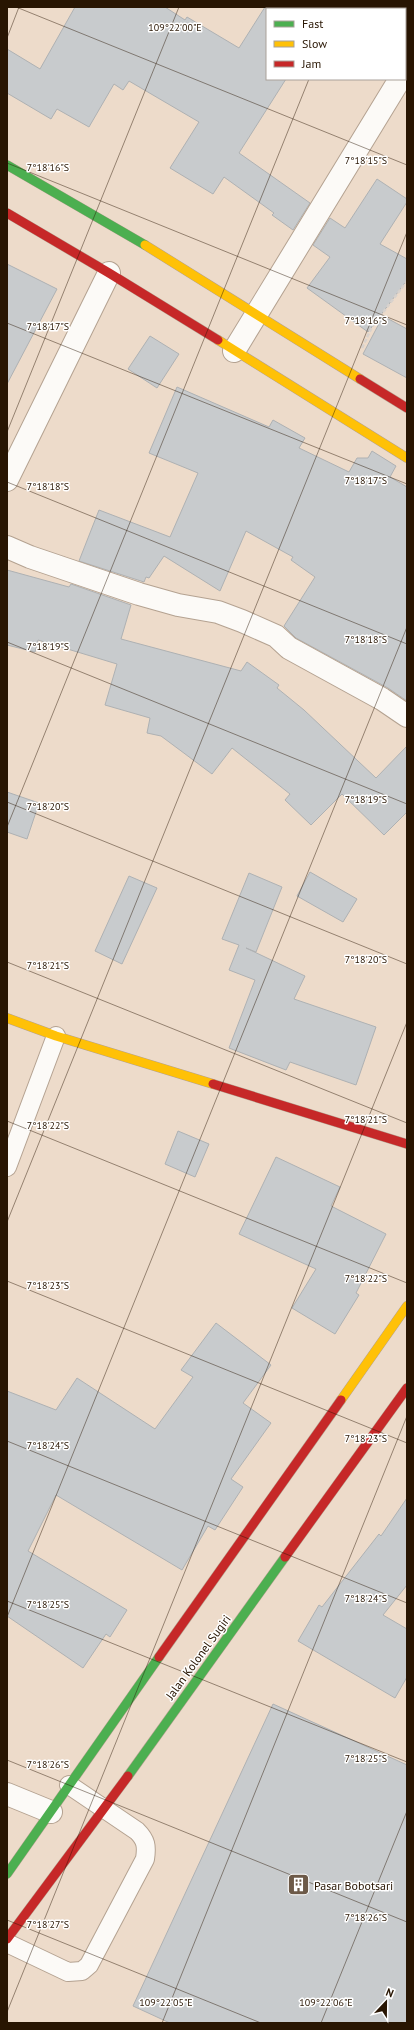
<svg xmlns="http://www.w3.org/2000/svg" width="414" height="2030" font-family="'PT Sans',sans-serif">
	<rect width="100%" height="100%" fill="#eddbca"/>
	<path fill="#c8cbcd" stroke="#aeb1b3" d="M 75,7 L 165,7 L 185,20 L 187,17 L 239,48 L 265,7 L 267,7 L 267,79 L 286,79 L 239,153 L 310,203 L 293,230 L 272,215 L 274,213 L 224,177 L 213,194 L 170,168 L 199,122 L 129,81 L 123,90 L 114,84 L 89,127 L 57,109 L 51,119 L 7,93 L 7,49 L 40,69 Z
		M 377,179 L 407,199 L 407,202 L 380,244 L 407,259 L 407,280 L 368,332 L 307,288 L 330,257 L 313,245 L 330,218 L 345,228 Z
		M 7,264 L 57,289 L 7,384 Z
		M 383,316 L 407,329 L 407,378 L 363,354 Z
		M 150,336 L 179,354 L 157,388 L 128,369 Z
		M 177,387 L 269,427 L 273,420 L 305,438 L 299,448 L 349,472 L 357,458 L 368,458 L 372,451 L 396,466 L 390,477 L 407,487 L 407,701 L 388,688 L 296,638 L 284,626 L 315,577 L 291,560 L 293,557 L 246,531 L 220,591 L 164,556 L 149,578 L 146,577 L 144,582 L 79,561 L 99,510 L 170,537 L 198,473 L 149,453 Z
		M 7,570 L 69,587 L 71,584 L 131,605 L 121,639 L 241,671 L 247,662 L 279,685 L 277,688 L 304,710 L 376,778 L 407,746 L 407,812 L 384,835 L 342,794 L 311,825 L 285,800 L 290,794 L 232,748 L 212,774 L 161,736 L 147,733 L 150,718 L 105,705 L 117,664 L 38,640 L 35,652 L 7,645 Z
		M 7,792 L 39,803 L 27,839 L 7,832 Z
		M 310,872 L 357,899 L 343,922 L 297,896 Z
		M 249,873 L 282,887 L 256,952 L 246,948 L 305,976 L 294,999 L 376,1027 L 356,1085 L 290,1062 L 286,1070 L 229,1048 L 255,980 L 229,970 L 239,945 L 222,939 Z
		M 129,876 L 157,888 L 122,964 L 95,951 Z
		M 178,1131 L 209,1144 L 195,1177 L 165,1164 Z
		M 276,1157 L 340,1187 L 331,1206 L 386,1234 L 356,1293 L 359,1295 L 335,1334 L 292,1308 L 316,1269 L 239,1234 Z
		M 216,1323 L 271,1365 L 243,1403 L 271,1423 L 231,1479 L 243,1487 L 215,1530 L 208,1526 L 182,1570 L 56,1495 L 28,1551 L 127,1610 L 110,1637 L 106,1634 L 83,1668 L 7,1616 L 7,1391 L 56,1410 L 77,1378 L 155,1429 L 193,1377 L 181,1370 Z
		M 407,1498 L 407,1585 L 383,1615 L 407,1629 L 407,1677 L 395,1698 L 298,1641 L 319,1605 L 322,1607 L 379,1534 L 381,1536 Z
		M 273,1704 L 407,1765 L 407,2023 L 170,2023 L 133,2006 Z"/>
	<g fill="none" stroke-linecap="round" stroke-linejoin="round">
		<defs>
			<path id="lane" d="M 7,1167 L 56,1036
				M 7,1943 L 68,1972 L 82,1971 L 89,1965 L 145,1859 C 147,1846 146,1840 137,1831 L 69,1785"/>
			<path id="street" d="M 234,351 L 400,79
				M 7,480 L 109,273
				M 7,547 L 30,557 L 139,594 L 178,605 L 218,612 L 242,621 L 276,636 L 289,648 L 382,699 L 407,716
				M 7,1794 L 51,1812"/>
			<path id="fast" d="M 7,165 L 145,245
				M 128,1776 L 285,1557
				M 7,1874 L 159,1657"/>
			<path id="slow" d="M 145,245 L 360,379
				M 218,340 L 407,458
				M 7,1018 L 56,1036 L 213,1084
				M 341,1400 L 407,1306"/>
			<path id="jam" d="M 7,213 L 109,273 L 218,340
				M 360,379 L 407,408
				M 213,1084 L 407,1144
				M 285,1557 L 407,1388
				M 159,1657 L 341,1400
				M 7,1939 L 128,1776"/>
		</defs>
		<use href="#lane" stroke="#b4a291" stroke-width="20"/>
		<use href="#street" stroke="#b4a291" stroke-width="24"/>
		<use href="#fast" stroke="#b4a291" stroke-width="10"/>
		<use href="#slow" stroke="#b4a291" stroke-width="10"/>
		<use href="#jam" stroke="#b4a291" stroke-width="10"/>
		<path stroke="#d8d2cd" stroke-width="2.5" stroke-dasharray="4 2" stroke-linecap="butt" d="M 362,348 L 372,327 L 407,281"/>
		<use href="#lane" stroke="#fcfaf7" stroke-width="18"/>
		<use href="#street" stroke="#fcfaf7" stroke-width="22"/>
		<use href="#fast" stroke="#4caf50" stroke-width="9"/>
		<use href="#slow" stroke="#ffc107" stroke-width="9"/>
		<use href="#jam" stroke="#c62828" stroke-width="9"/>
	</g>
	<path fill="none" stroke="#281502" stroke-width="1" stroke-opacity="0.45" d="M 16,7 L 407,165M 338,9 L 338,7M 7,38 L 19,7M 7,163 L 407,325M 7,323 L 407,484M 7,432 L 179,7M 7,482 L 407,644M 7,642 L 407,804M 7,802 L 407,964M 7,827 L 309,79M 7,962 L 407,1123M 7,1121 L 407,1283M 7,1222 L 407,232M 7,1281 L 407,1443M 7,1441 L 407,1603M 7,1601 L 407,1762M 7,1617 L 407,627M 7,1760 L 407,1922M 7,1920 L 261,2023M 7,2012 L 407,1022M 162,2023 L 407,1416M 321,2023 L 407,1811"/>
	<defs>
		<symbol id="building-square" viewBox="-11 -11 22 22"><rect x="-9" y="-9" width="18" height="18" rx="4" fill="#6d5a48" stroke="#fff"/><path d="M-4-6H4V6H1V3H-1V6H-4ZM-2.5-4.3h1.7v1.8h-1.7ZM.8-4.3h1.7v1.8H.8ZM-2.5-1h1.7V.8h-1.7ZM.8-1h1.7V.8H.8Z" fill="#fff"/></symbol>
	</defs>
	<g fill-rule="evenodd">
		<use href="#building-square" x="286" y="1872" width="25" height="25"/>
	</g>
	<g text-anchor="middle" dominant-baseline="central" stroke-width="3" stroke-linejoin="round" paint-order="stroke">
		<g font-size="12" fill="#281502" stroke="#fff">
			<text transform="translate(198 1657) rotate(-54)">Jalan Kolonel Sugiri</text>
		</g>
		<g font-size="12" fill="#281502" stroke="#fff" text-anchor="start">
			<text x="314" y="1885">Pasar Bobotsari</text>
		</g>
	</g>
	<g font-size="10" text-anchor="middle" fill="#281502" stroke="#fff" stroke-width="3" stroke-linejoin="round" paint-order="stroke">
		<text x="175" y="31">109°22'00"E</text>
		<text x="366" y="164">7°18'15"S</text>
		<text x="48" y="171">7°18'16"S</text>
		<text x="366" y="324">7°18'16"S</text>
		<text x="48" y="330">7°18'17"S</text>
		<text x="366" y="484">7°18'17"S</text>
		<text x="48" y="490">7°18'18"S</text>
		<text x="366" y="643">7°18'18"S</text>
		<text x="48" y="650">7°18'19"S</text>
		<text x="366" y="803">7°18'19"S</text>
		<text x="48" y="810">7°18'20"S</text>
		<text x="366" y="963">7°18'20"S</text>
		<text x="48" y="969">7°18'21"S</text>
		<text x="366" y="1123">7°18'21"S</text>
		<text x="48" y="1129">7°18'22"S</text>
		<text x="366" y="1282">7°18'22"S</text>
		<text x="48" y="1289">7°18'23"S</text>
		<text x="366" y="1442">7°18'23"S</text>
		<text x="48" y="1449">7°18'24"S</text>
		<text x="366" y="1602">7°18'24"S</text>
		<text x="48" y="1608">7°18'25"S</text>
		<text x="366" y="1762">7°18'25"S</text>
		<text x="48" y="1768">7°18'26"S</text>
		<text x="366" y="1921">7°18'26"S</text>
		<text x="48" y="1928">7°18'27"S</text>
		<text x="166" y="2006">109°22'05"E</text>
		<text x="326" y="2006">109°22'06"E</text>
	</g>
	<rect width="414" height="2030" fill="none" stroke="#281502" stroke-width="16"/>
	<rect x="266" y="8" width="140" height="72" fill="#ffffff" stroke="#a9a19a"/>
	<rect x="274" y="21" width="20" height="6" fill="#4caf50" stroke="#a9a19a"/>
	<text x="302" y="28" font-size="12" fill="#281502">Fast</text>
	<rect x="274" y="41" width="20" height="6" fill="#ffc107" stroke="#a9a19a"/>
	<text x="302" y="48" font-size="12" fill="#281502">Slow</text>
	<rect x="274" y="61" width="20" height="6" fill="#c62828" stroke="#a9a19a"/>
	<text x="302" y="68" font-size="12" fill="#281502">Jam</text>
	<g transform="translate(386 2002) rotate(22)" stroke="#ffffff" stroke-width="3" paint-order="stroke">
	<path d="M0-3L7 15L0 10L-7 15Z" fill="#281502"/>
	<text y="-6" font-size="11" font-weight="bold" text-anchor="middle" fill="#281502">N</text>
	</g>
</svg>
